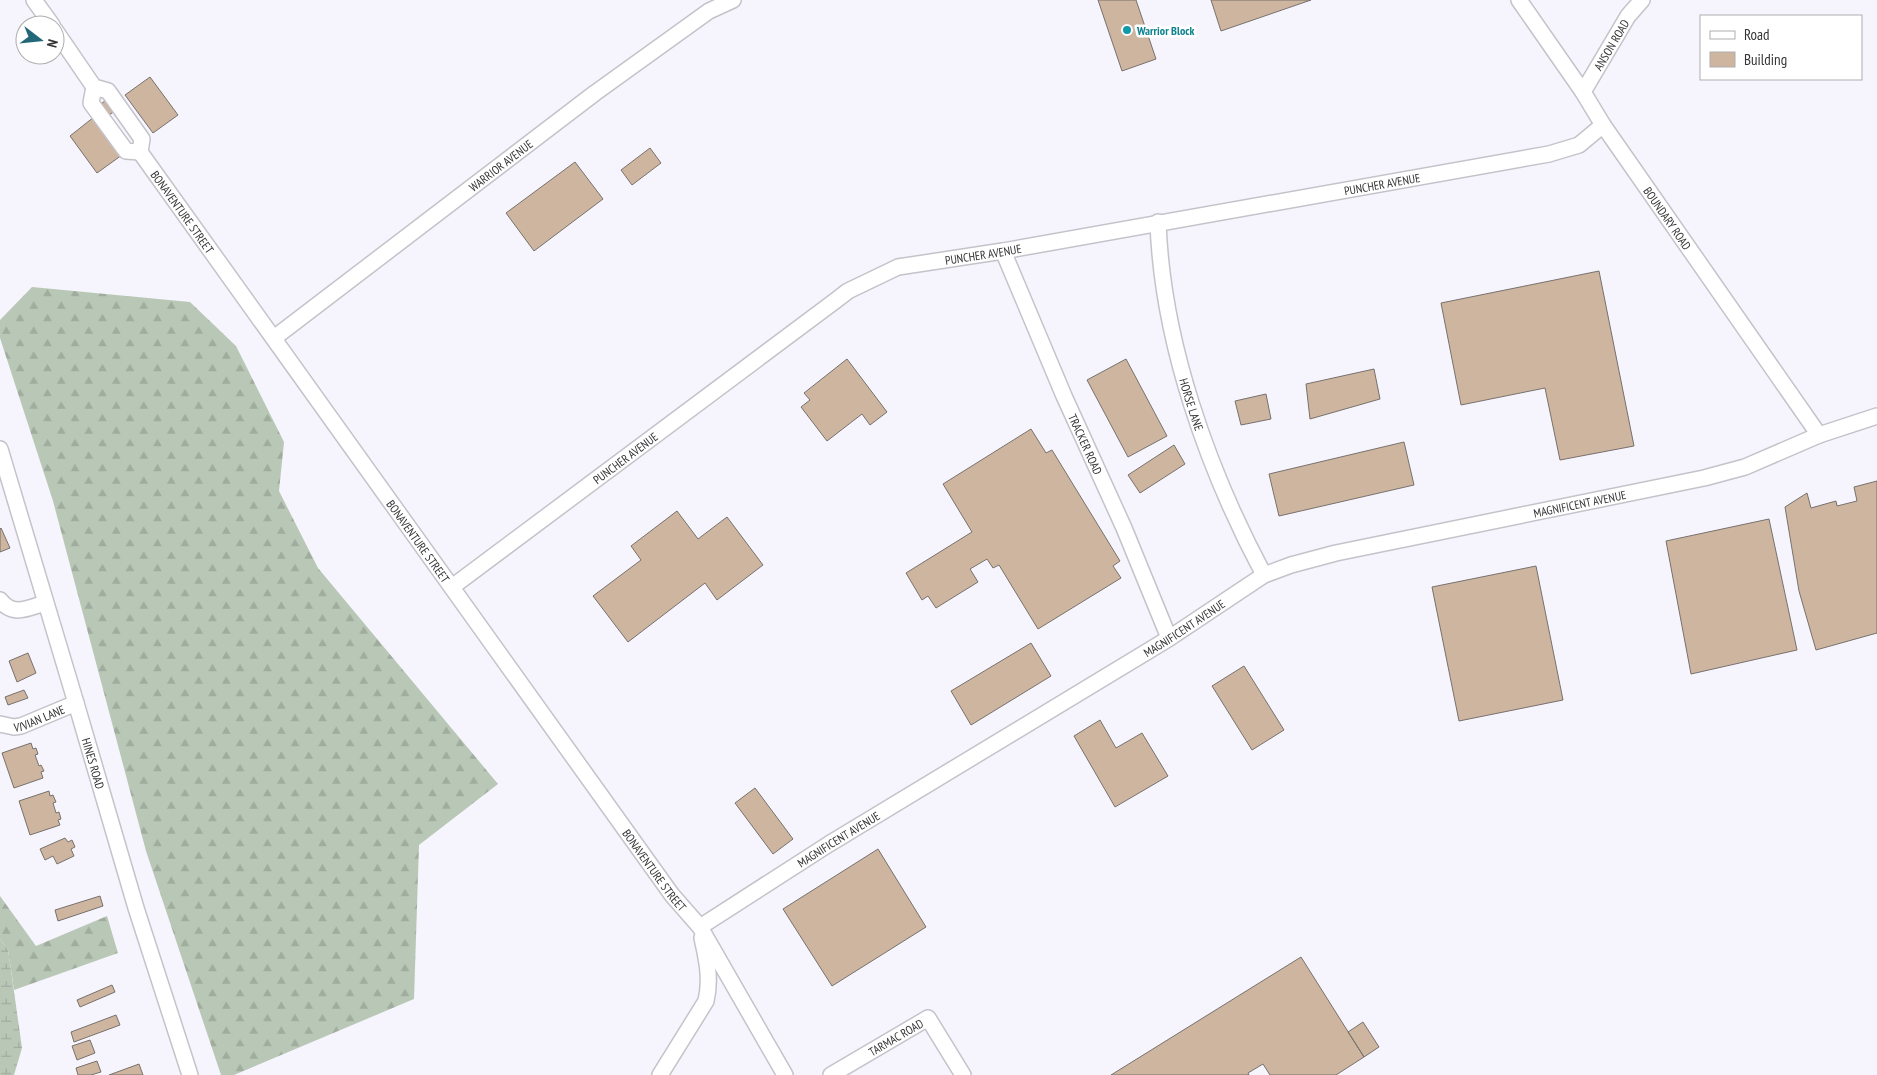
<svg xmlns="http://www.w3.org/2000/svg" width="1877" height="1075" font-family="'PT Sans Narrow',sans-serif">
	<defs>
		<pattern id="forest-firs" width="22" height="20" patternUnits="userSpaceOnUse" patternTransform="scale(1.25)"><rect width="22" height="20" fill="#b9c8b6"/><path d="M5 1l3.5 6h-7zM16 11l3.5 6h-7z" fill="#a0ac9d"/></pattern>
		<pattern id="wetland-marsh" width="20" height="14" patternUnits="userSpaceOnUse" patternTransform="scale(1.25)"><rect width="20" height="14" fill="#b9c8b6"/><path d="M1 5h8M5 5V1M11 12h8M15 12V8" fill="none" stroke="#a0ac9d"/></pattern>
	</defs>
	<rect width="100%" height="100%" fill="#f6f5fd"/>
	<path fill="url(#forest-firs)" d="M 32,287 L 190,302 L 236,346 L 284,442 L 279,491 L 318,568 L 498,784 L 419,845 L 414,999 L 234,1075 L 221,1075 L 146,851 L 53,501 L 0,338 L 0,320 Z
		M 0,896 L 36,946 L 107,916 L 118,953 L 14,990 L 8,949 L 0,939 Z"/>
	<path fill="url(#wetland-marsh)" d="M 0,939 L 8,949 L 22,1048 L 14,1075 L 0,1075 Z"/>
	<path fill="#ceb5a0" stroke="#77716d" d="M 1098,0 L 1136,0 L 1156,59 L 1122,71 Z
		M 1211,0 L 1311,0 L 1221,31 Z
		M 150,77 L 178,115 L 153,133 L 125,95 Z
		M 106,100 L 115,111 L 109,115 L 101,104 Z
		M 94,117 L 122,155 L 97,173 L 70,136 Z
		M 650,148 L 661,163 L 632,185 L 621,170 Z
		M 575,162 L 603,199 L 534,251 L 506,213 Z
		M 1599,271 L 1634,446 L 1560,460 L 1545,388 L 1461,405 L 1441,303 Z
		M 847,359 L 887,412 L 870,425 L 862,414 L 827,441 L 801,407 L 810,400 L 804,393 Z
		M 1126,359 L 1167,436 L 1128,457 L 1087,380 Z
		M 1374,369 L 1380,399 L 1310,419 L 1306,384 Z
		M 1266,394 L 1271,419 L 1241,425 L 1235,401 Z
		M 1031,429 L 1046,453 L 1052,450 L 1120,561 L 1113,566 L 1121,578 L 1038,629 L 999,565 L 993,568 L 987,559 L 970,569 L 978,582 L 936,608 L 928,596 L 922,600 L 906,573 L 972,532 L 943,484 Z
		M 1404,442 L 1414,485 L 1279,516 L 1269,474 Z
		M 1174,445 L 1185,464 L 1140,493 L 1128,475 Z
		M 1877,481 L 1877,633 L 1816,650 L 1799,591 L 1785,507 L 1807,493 L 1811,508 L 1836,501 L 1837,506 L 1857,501 L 1854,487 Z
		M 677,511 L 698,539 L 727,517 L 763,565 L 717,600 L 705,583 L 628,642 L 593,596 L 641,560 L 631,546 Z
		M 1769,519 L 1797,650 L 1691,674 L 1666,541 Z
		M 1,528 L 10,548 L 0,552 L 0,529 Z
		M 1536,566 L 1563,700 L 1459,721 L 1432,587 Z
		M 1031,643 L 1051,676 L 971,725 L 951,691 Z
		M 28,653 L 36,673 L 17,682 L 9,661 Z
		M 1244,666 L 1284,730 L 1252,750 L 1212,686 Z
		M 24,690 L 28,698 L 8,705 L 5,697 Z
		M 1100,720 L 1116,748 L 1142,733 L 1168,776 L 1115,807 L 1074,736 Z
		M 31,743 L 33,749 L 36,748 L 38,754 L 35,755 L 39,766 L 41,765 L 44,771 L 41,772 L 43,778 L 14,788 L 2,753 Z
		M 755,788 L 793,839 L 773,854 L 735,803 Z
		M 49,791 L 50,796 L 53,795 L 56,802 L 53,803 L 56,813 L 59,812 L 61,819 L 58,820 L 60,825 L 30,835 L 19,801 Z
		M 65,838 L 68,842 L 72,840 L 75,847 L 71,849 L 74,856 L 57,864 L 53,856 L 45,860 L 40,849 Z
		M 878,849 L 926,927 L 832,986 L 783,909 Z
		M 100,896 L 103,906 L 58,921 L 55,910 Z
		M 1301,957 L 1364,1057 L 1336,1075 L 1270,1075 L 1263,1064 L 1248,1073 L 1249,1075 L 1111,1075 Z
		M 112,985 L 115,992 L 80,1007 L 77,1000 Z
		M 116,1015 L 120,1025 L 74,1042 L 71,1032 Z
		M 1363,1022 L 1379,1047 L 1364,1057 L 1348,1032 Z
		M 90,1040 L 95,1053 L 77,1060 L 72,1046 Z
		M 97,1061 L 101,1072 L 91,1075 L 78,1075 L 76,1068 Z
		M 139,1064 L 143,1075 L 109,1075 Z"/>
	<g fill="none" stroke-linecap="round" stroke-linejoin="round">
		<defs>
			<g id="minor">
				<path d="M 34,0 L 52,25"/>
				<path id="s1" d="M 1519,0 L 1583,92 L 1603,125 L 1819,435"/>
				<path id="s2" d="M 55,30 L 94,87 L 108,91 L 142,139 L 140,152 L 672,895 L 700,927 L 785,1075"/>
				<path d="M 94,87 L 91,103 L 126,151 L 140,152"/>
				<path id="s3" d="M 1583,92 L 1628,16 L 1642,0"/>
				<path id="s4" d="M 1158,222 C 1162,342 1208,470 1264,575"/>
				<path id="s5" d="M 1003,251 L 1064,396 L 1124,528 L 1169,638"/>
				<path id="s6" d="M 274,338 L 595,93 L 709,11 L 733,0"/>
				<path id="s7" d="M 0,449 L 76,703 L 136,908 L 190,1075"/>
				<path id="s8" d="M 452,587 L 835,301 L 848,291 L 898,267 L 1003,251 L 1549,154 L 1579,145 L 1603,125"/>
				<path d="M 0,600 C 13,617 28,608 45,603"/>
				<path id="s9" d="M 0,724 L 14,727 L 21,726 L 76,703"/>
				<path id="s10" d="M 700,927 L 829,844 L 1168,639 L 1264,575 L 1291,565 L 1336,553 L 1704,478 L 1745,467 L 1819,435 L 1877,416"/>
				<path d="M 660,1075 L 706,1001 C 711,979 707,960 702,938"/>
				<path id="s11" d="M 831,1075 L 928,1018 L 963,1075"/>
			</g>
		</defs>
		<use href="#minor" stroke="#c4c3ca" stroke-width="18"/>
		<use href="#minor" stroke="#fff" stroke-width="15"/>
	</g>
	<circle fill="#0f9aa8" stroke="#fff" stroke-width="2" cx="1127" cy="30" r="5"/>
	<g text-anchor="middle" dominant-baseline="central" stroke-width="5" stroke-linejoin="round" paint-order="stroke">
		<g font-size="12" font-weight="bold" fill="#0d838f" stroke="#fff" text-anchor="start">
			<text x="1137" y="30">Warrior Block</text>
		</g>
		<g font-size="12" fill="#343436" stroke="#fff">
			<text stroke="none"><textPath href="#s3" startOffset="55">ANSON ROAD</textPath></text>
			<text stroke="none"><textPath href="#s6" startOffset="285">WARRIOR AVENUE</textPath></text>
			<text stroke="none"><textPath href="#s8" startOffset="1041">PUNCHER AVENUE</textPath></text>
			<text stroke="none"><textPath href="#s2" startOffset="229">BONAVENTURE STREET</textPath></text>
			<text stroke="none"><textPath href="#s1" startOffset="264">BOUNDARY ROAD</textPath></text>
			<text stroke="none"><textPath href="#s8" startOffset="636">PUNCHER AVENUE</textPath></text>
			<text stroke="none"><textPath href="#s4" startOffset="186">HORSE LANE</textPath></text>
			<text stroke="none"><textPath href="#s5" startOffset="210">TRACKER ROAD</textPath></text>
			<text stroke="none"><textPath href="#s8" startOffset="216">PUNCHER AVENUE</textPath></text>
			<text stroke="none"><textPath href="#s10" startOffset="989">MAGNIFICENT AVENUE</textPath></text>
			<text stroke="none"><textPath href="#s2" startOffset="634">BONAVENTURE STREET</textPath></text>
			<text stroke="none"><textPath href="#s10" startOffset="569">MAGNIFICENT AVENUE</textPath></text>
			<text stroke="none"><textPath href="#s9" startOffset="41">VIVIAN LANE</textPath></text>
			<text stroke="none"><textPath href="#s7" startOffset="328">HINES ROAD</textPath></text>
			<text stroke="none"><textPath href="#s10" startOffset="164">MAGNIFICENT AVENUE</textPath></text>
			<text stroke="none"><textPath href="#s2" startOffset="1039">BONAVENTURE STREET</textPath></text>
			<text stroke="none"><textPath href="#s11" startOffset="75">TARMAC ROAD</textPath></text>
		</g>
	</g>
	<rect x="1700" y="15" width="162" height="65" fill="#ffffff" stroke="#aeaeaf"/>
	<rect x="1710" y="31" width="25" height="8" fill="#ffffff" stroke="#aeaeaf"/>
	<text x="1744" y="40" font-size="15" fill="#343436">Road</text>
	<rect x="1710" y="52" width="25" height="15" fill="#ceb5a0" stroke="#aeaeaf"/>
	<text x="1744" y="65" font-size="15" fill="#343436">Building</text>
	<g transform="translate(40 40) rotate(106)"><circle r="24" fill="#ffffff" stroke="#aeaeaf"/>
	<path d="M0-4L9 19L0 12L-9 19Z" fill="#236878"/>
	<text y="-8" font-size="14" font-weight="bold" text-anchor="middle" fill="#343436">N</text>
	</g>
</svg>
